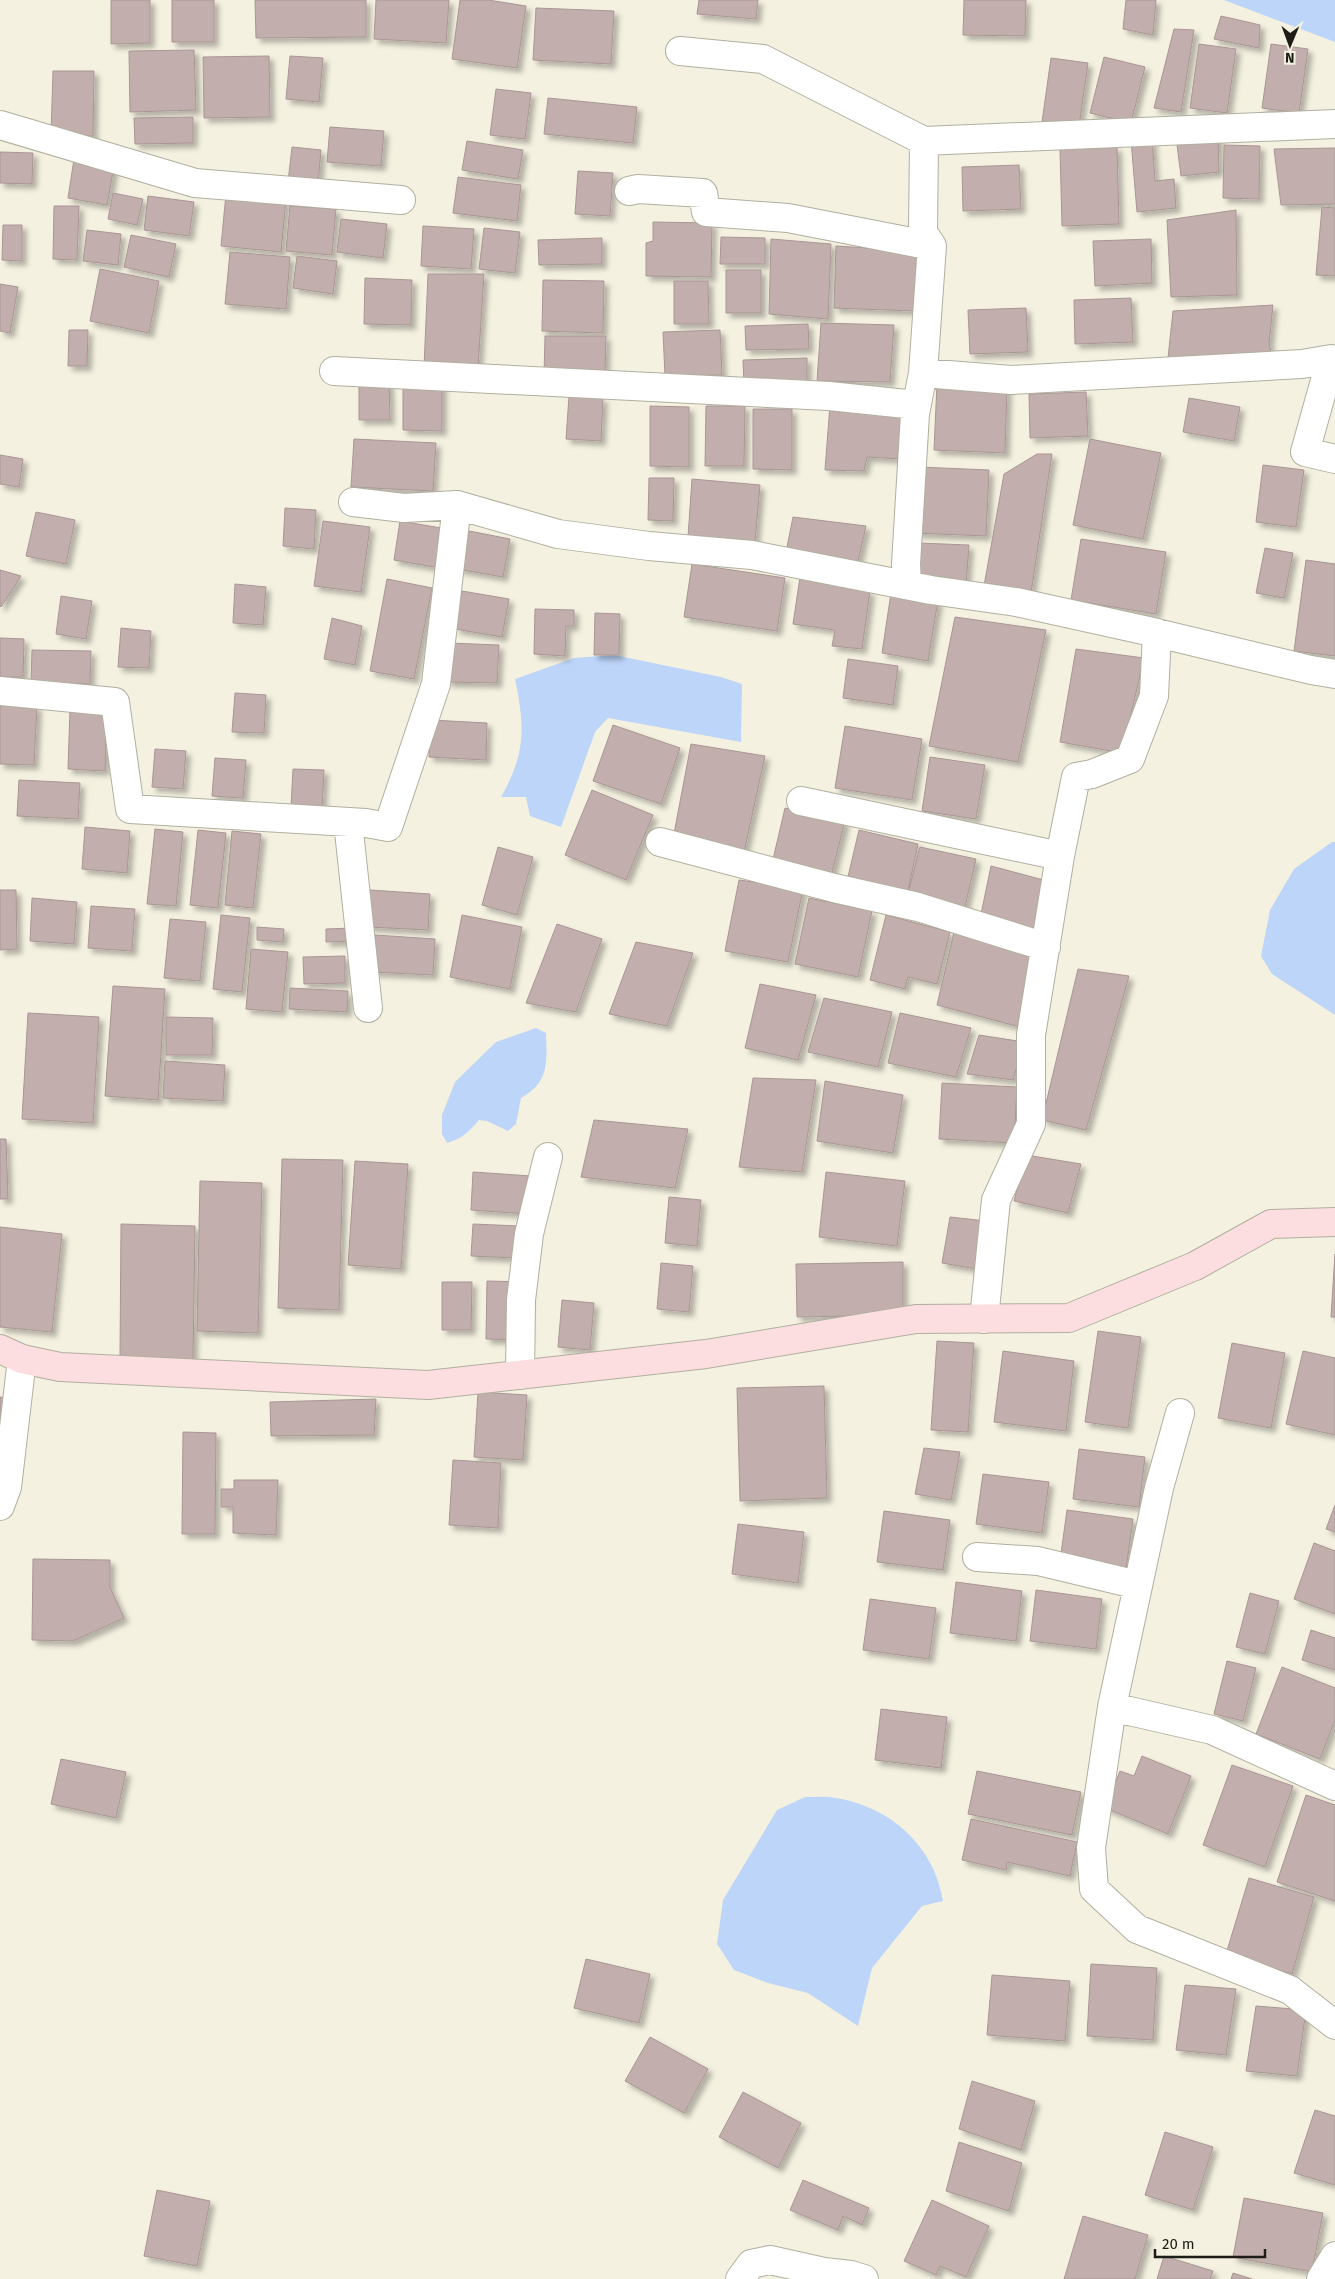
<svg xmlns="http://www.w3.org/2000/svg" width="1335" height="2279" font-family="'Fira Sans',sans-serif">
	<defs>
		<filter id="shadow"><feDropShadow dx="4.5" dy="4.5" stdDeviation="2.5" flood-color="#0004"/></filter>
	</defs>
	<rect width="100%" height="100%" fill="#f4f1e0"/>
	<path fill="#bcd5f9" d="M 1224,0 L 1335,0 L 1335,42 Z
		M 614,655 L 721,677 L 742,684 L 741,742 L 608,718 L 595,732 L 561,827 L 530,816 L 526,797 L 501,797 C 526,753 525,727 515,679 L 574,658 Z
		M 1332,842 L 1335,842 L 1335,1015 L 1272,974 L 1261,956 L 1270,910 L 1294,869 Z
		M 536,1028 L 546,1033 C 547,1063 549,1082 521,1098 L 516,1124 L 508,1131 L 487,1121 L 479,1120 C 469,1132 461,1139 447,1143 L 442,1134 L 442,1115 L 455,1082 L 496,1042 Z
		M 805,1797 C 815,1797 827,1796 836,1798 C 891,1807 934,1846 943,1901 L 922,1906 L 872,1968 L 858,2026 L 808,1993 L 768,1983 L 734,1970 L 717,1944 L 723,1900 L 777,1810 Z"/>
	<path fill="#c2afad" stroke="#a99694" filter="url(#shadow)" d="M 111,0 L 150,0 L 150,43 L 111,44 Z
		M 172,0 L 214,0 L 214,42 L 172,42 Z
		M 255,0 L 366,0 L 366,37 L 256,38 Z
		M 376,0 L 449,0 L 446,43 L 374,39 Z
		M 460,0 L 488,0 L 526,6 L 517,68 L 452,59 Z
		M 699,0 L 758,0 L 756,19 L 697,14 Z
		M 964,0 L 1026,0 L 1025,36 L 963,35 Z
		M 1126,0 L 1156,0 L 1153,35 L 1123,29 Z
		M 536,8 L 614,11 L 611,64 L 533,60 Z
		M 1221,16 L 1260,25 L 1259,48 L 1214,39 Z
		M 1174,29 L 1194,30 L 1181,112 L 1154,108 Z
		M 1199,44 L 1236,49 L 1227,113 L 1190,108 Z
		M 1271,44 L 1308,49 L 1299,113 L 1262,108 Z
		M 194,50 L 196,110 L 130,112 L 129,51 Z
		M 269,56 L 270,117 L 204,118 L 203,57 Z
		M 290,56 L 323,58 L 319,102 L 286,99 Z
		M 1104,57 L 1145,67 L 1131,123 L 1090,113 Z
		M 1051,58 L 1088,63 L 1079,126 L 1042,122 Z
		M 53,71 L 94,71 L 93,136 L 51,135 Z
		M 496,89 L 531,93 L 525,139 L 490,135 Z
		M 548,98 L 637,107 L 633,143 L 544,134 Z
		M 193,117 L 193,143 L 135,144 L 134,118 Z
		M 330,127 L 384,131 L 381,166 L 327,162 Z
		M 1218,135 L 1219,172 L 1181,176 L 1176,137 Z
		M 1152,138 L 1155,181 L 1174,179 L 1176,208 L 1137,212 L 1131,140 Z
		M 467,141 L 523,150 L 518,179 L 462,170 Z
		M 1224,145 L 1260,146 L 1259,199 L 1223,198 Z
		M 292,147 L 321,150 L 318,185 L 288,182 Z
		M 1117,147 L 1119,224 L 1062,226 L 1060,149 Z
		M 1335,148 L 1335,204 L 1281,205 L 1274,149 Z
		M 0,152 L 33,153 L 32,184 L 0,183 Z
		M 74,159 L 114,166 L 107,205 L 68,198 Z
		M 1019,165 L 1021,209 L 963,211 L 962,167 Z
		M 578,171 L 613,173 L 610,216 L 575,214 Z
		M 458,177 L 521,185 L 517,221 L 453,213 Z
		M 113,193 L 143,199 L 137,225 L 108,219 Z
		M 226,194 L 286,200 L 281,252 L 221,246 Z
		M 148,196 L 194,202 L 189,236 L 144,230 Z
		M 54,206 L 79,206 L 77,260 L 53,259 Z
		M 290,206 L 336,209 L 332,255 L 286,251 Z
		M 1322,207 L 1335,208 L 1335,276 L 1316,275 Z
		M 1236,210 L 1237,295 L 1171,297 L 1167,220 Z
		M 341,219 L 387,224 L 383,258 L 337,252 Z
		M 653,222 L 712,223 L 711,277 L 646,276 L 646,243 L 653,241 Z
		M 3,225 L 22,225 L 22,261 L 2,260 Z
		M 423,226 L 474,229 L 471,269 L 421,266 Z
		M 484,228 L 520,232 L 515,273 L 479,269 Z
		M 87,230 L 121,234 L 118,265 L 83,261 Z
		M 131,235 L 176,244 L 169,277 L 124,267 Z
		M 721,237 L 765,238 L 765,264 L 720,264 Z
		M 602,238 L 602,264 L 539,265 L 538,240 Z
		M 771,239 L 831,244 L 828,319 L 769,314 Z
		M 1151,239 L 1152,283 L 1095,286 L 1093,241 Z
		M 836,246 L 917,251 L 914,311 L 834,308 Z
		M 230,252 L 290,257 L 286,309 L 225,304 Z
		M 297,256 L 337,261 L 333,294 L 293,288 Z
		M 100,269 L 159,281 L 149,333 L 90,321 Z
		M 726,270 L 761,270 L 761,313 L 726,313 Z
		M 428,274 L 484,274 L 478,368 L 424,367 Z
		M 365,278 L 412,280 L 411,325 L 364,324 Z
		M 543,280 L 604,281 L 603,333 L 542,331 Z
		M 674,281 L 708,281 L 709,324 L 674,324 Z
		M 0,284 L 18,287 L 10,333 L 0,331 Z
		M 1131,298 L 1133,342 L 1075,344 L 1074,300 Z
		M 1273,305 L 1269,344 L 1271,352 L 1168,358 L 1173,311 Z
		M 1026,308 L 1028,352 L 970,354 L 968,310 Z
		M 821,323 L 894,325 L 890,382 L 817,381 Z
		M 808,324 L 809,349 L 746,350 L 745,326 Z
		M 69,330 L 88,330 L 87,366 L 68,366 Z
		M 720,330 L 722,375 L 665,376 L 663,332 Z
		M 545,336 L 606,336 L 605,375 L 544,375 Z
		M 807,358 L 807,383 L 744,385 L 743,360 Z
		M 403,371 L 442,371 L 442,431 L 403,430 Z
		M 359,382 L 389,382 L 390,420 L 359,420 Z
		M 937,384 L 1007,387 L 1005,453 L 934,450 Z
		M 1086,392 L 1088,436 L 1030,438 L 1029,394 Z
		M 569,396 L 603,398 L 601,441 L 566,439 Z
		M 1189,398 L 1240,407 L 1234,441 L 1183,432 Z
		M 830,405 L 903,409 L 902,459 L 867,457 L 864,471 L 825,470 Z
		M 650,406 L 689,407 L 689,467 L 650,466 Z
		M 706,406 L 745,406 L 744,466 L 705,466 Z
		M 753,409 L 792,409 L 792,470 L 753,469 Z
		M 354,439 L 436,443 L 433,491 L 351,487 Z
		M 1090,439 L 1161,453 L 1143,539 L 1073,525 Z
		M 1037,454 L 1052,454 L 1031,593 L 984,586 L 1004,474 Z
		M 0,455 L 23,459 L 19,487 L 0,484 Z
		M 1263,465 L 1304,470 L 1296,527 L 1256,522 Z
		M 918,467 L 989,470 L 986,536 L 915,533 Z
		M 649,478 L 674,478 L 673,521 L 648,520 Z
		M 692,479 L 760,485 L 755,542 L 688,537 Z
		M 285,508 L 316,510 L 314,549 L 283,546 Z
		M 36,512 L 75,520 L 66,564 L 26,556 Z
		M 793,517 L 866,526 L 857,566 L 785,557 Z
		M 323,521 L 370,527 L 361,592 L 314,586 Z
		M 400,521 L 447,529 L 440,568 L 394,560 Z
		M 464,530 L 510,539 L 503,577 L 457,569 Z
		M 1081,539 L 1166,552 L 1156,614 L 1071,600 Z
		M 919,543 L 969,545 L 966,585 L 916,579 Z
		M 1265,548 L 1293,553 L 1284,598 L 1256,593 Z
		M 1306,560 L 1335,564 L 1335,656 L 1294,651 Z
		M 692,564 L 785,578 L 777,631 L 684,617 Z
		M 0,570 L 21,576 L 1,607 L 0,606 Z
		M 800,577 L 845,583 L 846,588 L 870,591 L 862,649 L 832,646 L 835,630 L 793,624 Z
		M 387,579 L 432,588 L 414,679 L 370,671 Z
		M 235,584 L 266,587 L 263,625 L 233,623 Z
		M 462,591 L 509,599 L 502,637 L 455,629 Z
		M 891,593 L 938,600 L 928,661 L 882,653 Z
		M 61,596 L 92,601 L 86,639 L 56,634 Z
		M 535,609 L 574,610 L 574,626 L 566,626 L 565,656 L 534,654 Z
		M 595,613 L 620,614 L 619,655 L 594,655 Z
		M 955,617 L 1046,630 L 1018,762 L 929,746 Z
		M 332,618 L 362,626 L 355,665 L 324,659 Z
		M 121,628 L 151,631 L 149,668 L 118,667 Z
		M 0,638 L 24,639 L 23,677 L 0,677 Z
		M 449,643 L 499,645 L 497,683 L 447,682 Z
		M 1076,649 L 1144,658 L 1122,753 L 1060,742 Z
		M 32,650 L 91,651 L 90,684 L 31,683 Z
		M 848,659 L 898,666 L 893,705 L 843,698 Z
		M 235,693 L 266,695 L 264,733 L 232,732 Z
		M 0,704 L 37,706 L 34,765 L 0,764 Z
		M 70,709 L 107,710 L 105,771 L 68,769 Z
		M 431,720 L 487,723 L 486,760 L 429,757 Z
		M 613,725 L 680,748 L 661,804 L 593,781 Z
		M 845,726 L 922,739 L 912,800 L 835,788 Z
		M 691,744 L 765,756 L 743,857 L 673,839 Z
		M 155,749 L 186,751 L 183,789 L 152,787 Z
		M 930,757 L 985,765 L 976,819 L 922,811 Z
		M 215,758 L 246,760 L 243,798 L 212,796 Z
		M 293,769 L 324,770 L 322,809 L 291,806 Z
		M 19,780 L 80,783 L 78,819 L 17,816 Z
		M 592,790 L 653,815 L 626,880 L 565,855 Z
		M 785,808 L 845,821 L 830,881 L 771,868 Z
		M 85,827 L 130,831 L 127,873 L 82,869 Z
		M 155,829 L 183,832 L 176,906 L 147,904 Z
		M 198,830 L 226,833 L 218,908 L 190,905 Z
		M 859,830 L 918,844 L 907,895 L 847,881 Z
		M 232,831 L 261,834 L 253,908 L 225,905 Z
		M 498,847 L 533,857 L 517,915 L 482,905 Z
		M 920,847 L 976,859 L 964,911 L 907,897 Z
		M 991,866 L 1047,881 L 1035,934 L 980,919 Z
		M 739,880 L 803,889 L 788,962 L 725,951 Z
		M 0,890 L 16,890 L 17,949 L 0,950 Z
		M 370,890 L 430,894 L 428,930 L 368,927 Z
		M 32,898 L 77,902 L 74,944 L 30,941 Z
		M 809,898 L 872,911 L 858,977 L 795,964 Z
		M 91,906 L 135,909 L 132,951 L 88,948 Z
		M 221,915 L 250,918 L 242,992 L 213,989 Z
		M 462,915 L 522,927 L 510,989 L 450,977 Z
		M 886,915 L 950,932 L 937,984 L 908,977 L 905,989 L 870,980 Z
		M 170,919 L 206,922 L 200,981 L 164,978 Z
		M 557,924 L 602,939 L 576,1012 L 526,1003 Z
		M 257,927 L 284,929 L 283,942 L 257,940 Z
		M 352,928 L 353,941 L 326,942 L 326,929 Z
		M 954,932 L 1038,956 L 1020,1027 L 937,1005 Z
		M 375,935 L 435,939 L 433,975 L 372,972 Z
		M 636,942 L 693,953 L 667,1026 L 609,1014 Z
		M 251,949 L 288,952 L 282,1012 L 246,1009 Z
		M 345,956 L 345,983 L 304,984 L 303,957 Z
		M 1078,969 L 1129,976 L 1086,1130 L 1042,1120 Z
		M 760,984 L 816,995 L 798,1060 L 745,1048 Z
		M 113,986 L 165,989 L 158,1100 L 105,1096 Z
		M 290,988 L 348,991 L 347,1012 L 289,1009 Z
		M 824,998 L 892,1012 L 878,1067 L 808,1052 Z
		M 28,1013 L 99,1017 L 93,1123 L 22,1119 Z
		M 900,1013 L 971,1028 L 956,1077 L 888,1063 Z
		M 166,1017 L 213,1018 L 212,1055 L 166,1055 Z
		M 979,1035 L 1024,1042 L 1013,1080 L 967,1074 Z
		M 165,1061 L 225,1065 L 223,1101 L 163,1098 Z
		M 753,1078 L 816,1080 L 802,1172 L 739,1167 Z
		M 825,1081 L 903,1095 L 893,1153 L 817,1141 Z
		M 942,1083 L 1017,1087 L 1014,1143 L 939,1139 Z
		M 594,1120 L 688,1129 L 675,1188 L 581,1177 Z
		M 0,1139 L 6,1139 L 8,1199 L 0,1199 Z
		M 1026,1155 L 1081,1164 L 1068,1213 L 1014,1201 Z
		M 282,1159 L 343,1160 L 339,1310 L 278,1308 Z
		M 355,1161 L 408,1164 L 401,1269 L 348,1265 Z
		M 473,1172 L 531,1176 L 529,1214 L 471,1210 Z
		M 826,1172 L 905,1181 L 897,1246 L 819,1237 Z
		M 200,1181 L 262,1183 L 258,1333 L 197,1331 Z
		M 669,1197 L 701,1200 L 697,1246 L 665,1243 Z
		M 950,1217 L 986,1221 L 977,1269 L 942,1263 Z
		M 121,1224 L 195,1226 L 193,1360 L 120,1359 Z
		M 473,1224 L 519,1226 L 517,1258 L 471,1256 Z
		M 0,1227 L 62,1234 L 52,1332 L 0,1327 Z
		M 1335,1254 L 1335,1317 L 1331,1317 Z
		M 903,1262 L 903,1315 L 797,1317 L 796,1264 Z
		M 661,1263 L 693,1266 L 689,1312 L 657,1309 Z
		M 487,1281 L 528,1282 L 527,1340 L 486,1339 Z
		M 442,1282 L 472,1282 L 471,1330 L 442,1330 Z
		M 562,1300 L 594,1303 L 590,1350 L 558,1347 Z
		M 1098,1331 L 1141,1337 L 1128,1428 L 1085,1422 Z
		M 937,1341 L 974,1343 L 968,1432 L 931,1430 Z
		M 1232,1343 L 1285,1353 L 1271,1428 L 1218,1418 Z
		M 1003,1351 L 1074,1361 L 1066,1431 L 994,1422 Z
		M 1303,1351 L 1335,1358 L 1335,1435 L 1286,1424 Z
		M 824,1386 L 827,1498 L 740,1501 L 737,1388 Z
		M 478,1392 L 527,1395 L 523,1460 L 474,1457 Z
		M 0,1397 L 8,1398 L 0,1444 Z
		M 376,1399 L 374,1435 L 271,1436 L 270,1402 Z
		M 183,1432 L 216,1433 L 215,1534 L 182,1534 Z
		M 924,1448 L 960,1452 L 951,1500 L 915,1494 Z
		M 1079,1449 L 1145,1457 L 1139,1507 L 1073,1499 Z
		M 453,1460 L 501,1463 L 498,1528 L 449,1525 Z
		M 983,1474 L 1049,1482 L 1042,1533 L 976,1524 Z
		M 234,1480 L 278,1480 L 276,1535 L 233,1533 L 233,1507 L 221,1507 L 221,1489 L 234,1489 Z
		M 1335,1505 L 1335,1532 L 1326,1529 Z
		M 1067,1510 L 1133,1519 L 1126,1569 L 1060,1561 Z
		M 884,1511 L 950,1520 L 943,1570 L 877,1562 Z
		M 738,1524 L 804,1532 L 798,1583 L 732,1574 Z
		M 1314,1543 L 1335,1551 L 1335,1614 L 1294,1599 Z
		M 33,1559 L 110,1560 L 110,1587 L 124,1618 L 73,1641 L 32,1640 Z
		M 956,1582 L 1022,1591 L 1016,1641 L 950,1633 Z
		M 1036,1590 L 1102,1599 L 1096,1649 L 1030,1641 Z
		M 1250,1593 L 1279,1601 L 1265,1654 L 1236,1647 Z
		M 870,1599 L 936,1608 L 929,1659 L 863,1650 Z
		M 1311,1630 L 1335,1638 L 1335,1670 L 1302,1660 Z
		M 1227,1661 L 1256,1668 L 1243,1721 L 1214,1714 Z
		M 1282,1667 L 1335,1688 L 1335,1720 L 1320,1759 L 1256,1734 Z
		M 881,1709 L 947,1717 L 941,1768 L 875,1760 Z
		M 1142,1756 L 1191,1776 L 1168,1834 L 1105,1808 L 1120,1771 L 1134,1776 Z
		M 61,1759 L 126,1772 L 116,1818 L 51,1804 Z
		M 1232,1765 L 1293,1786 L 1265,1867 L 1203,1845 Z
		M 977,1771 L 1081,1792 L 1072,1835 L 968,1814 Z
		M 1306,1795 L 1335,1805 L 1335,1901 L 1277,1882 Z
		M 971,1819 L 1077,1842 L 1070,1876 L 1007,1862 L 1006,1870 L 962,1860 Z
		M 1249,1878 L 1314,1897 L 1292,1974 L 1226,1954 Z
		M 586,1959 L 650,1974 L 639,2023 L 574,2008 Z
		M 1091,1964 L 1157,1968 L 1153,2040 L 1087,2036 Z
		M 992,1975 L 1070,1981 L 1065,2041 L 987,2035 Z
		M 1185,1985 L 1236,1989 L 1226,2055 L 1176,2050 Z
		M 1256,2006 L 1306,2010 L 1297,2076 L 1246,2071 Z
		M 650,2037 L 708,2069 L 684,2113 L 625,2081 Z
		M 972,2081 L 1035,2101 L 1021,2150 L 959,2129 Z
		M 743,2092 L 801,2123 L 778,2168 L 719,2137 Z
		M 1315,2110 L 1335,2116 L 1335,2185 L 1294,2173 Z
		M 1165,2132 L 1213,2147 L 1193,2210 L 1145,2195 Z
		M 959,2142 L 1022,2163 L 1009,2211 L 946,2191 Z
		M 803,2180 L 869,2208 L 862,2225 L 843,2216 L 838,2230 L 790,2210 Z
		M 157,2190 L 210,2201 L 197,2266 L 144,2256 Z
		M 1244,2198 L 1323,2213 L 1312,2272 L 1233,2257 Z
		M 932,2200 L 989,2226 L 966,2277 L 940,2266 L 936,2275 L 904,2261 Z
		M 1083,2216 L 1148,2235 L 1135,2279 L 1064,2279 Z
		M 1164,2256 L 1213,2271 L 1210,2279 L 1157,2279 Z
		M 1233,2273 L 1252,2279 L 1231,2279 Z"/>
	<g fill="none" stroke-linecap="round" stroke-linejoin="round">
		<defs>
			<path id="street" d="M 680,51 L 763,59 L 924,141
				M 0,125 L 195,183 L 401,200
				M 629,191 L 638,189 L 703,193 L 706,212 L 788,218 L 932,246 L 923,373 L 915,414 L 906,564 L 907,585
				M 932,246 L 923,232 L 924,141 L 1335,124
				M 334,371 L 829,396 L 916,405
				M 923,373 L 1011,380 L 1302,364 L 1331,359 L 1305,452 L 1335,459
				M 353,502 L 404,508 L 457,505 L 558,534 L 649,546 L 752,555 L 931,590 L 1016,602 L 1157,633
				M 0,691 L 115,702 L 130,809 L 366,823 L 388,827 L 436,684 L 457,505
				M 801,801 L 1060,856
				M 348,822 L 368,1008
				M 660,842 L 834,888 L 918,907 L 1046,947
				M 984,1319 L 996,1200 L 1031,1124 L 1031,1035 L 1060,856 L 1076,777 L 1092,774 L 1130,759 L 1154,696 L 1157,633 L 1311,670 L 1335,674
				M 520,1375 L 521,1300 L 529,1234 L 548,1157
				M 0,1506 L 7,1487 L 22,1359
				M 977,1557 L 1038,1561 L 1138,1585
				M 1112,1707 L 1159,1488 L 1180,1413
				M 1335,1786 L 1212,1730 L 1112,1707 L 1091,1848 L 1094,1889 L 1137,1929 L 1290,1990 L 1335,2025
				M 740,2279 L 751,2264 L 770,2260 L 824,2272
				M 822,2279 L 824,2272 L 851,2275 L 864,2279
				M 1321,2279 L 1335,2256"/>
			<path id="secondary" d="M 0,1349 L 22,1359 L 60,1367 L 428,1385 L 706,1354 L 916,1319 L 1069,1318 L 1195,1266 L 1271,1224 L 1335,1222"/>
		</defs>
		<use href="#street" stroke="#b1af9f" stroke-width="30"/>
		<use href="#secondary" stroke="#b1af9f" stroke-width="30"/>
		<use href="#street" stroke="#fff" stroke-width="28"/>
		<use href="#secondary" stroke="#fcdde0" stroke-width="28"/>
	</g>
	<g transform="translate(1290 45) rotate(181)" stroke="#f4f1e0" stroke-width="4" paint-order="stroke">
	<path d="M0-4L9 19L0 12L-9 19Z" fill="#1d1c16"/>
	<text y="-8" font-size="14" font-weight="bold" text-anchor="middle" fill="#1d1c16">N</text>
	</g>
	<path d="M1155 2249v8h110v-8" fill="none" stroke="#1d1c16" stroke-width="2.5"/>
	<text x="1162" y="2249" font-size="15" fill="#1d1c16" stroke="#f4f1e0" stroke-width="4" paint-order="stroke">20 m</text>
</svg>
